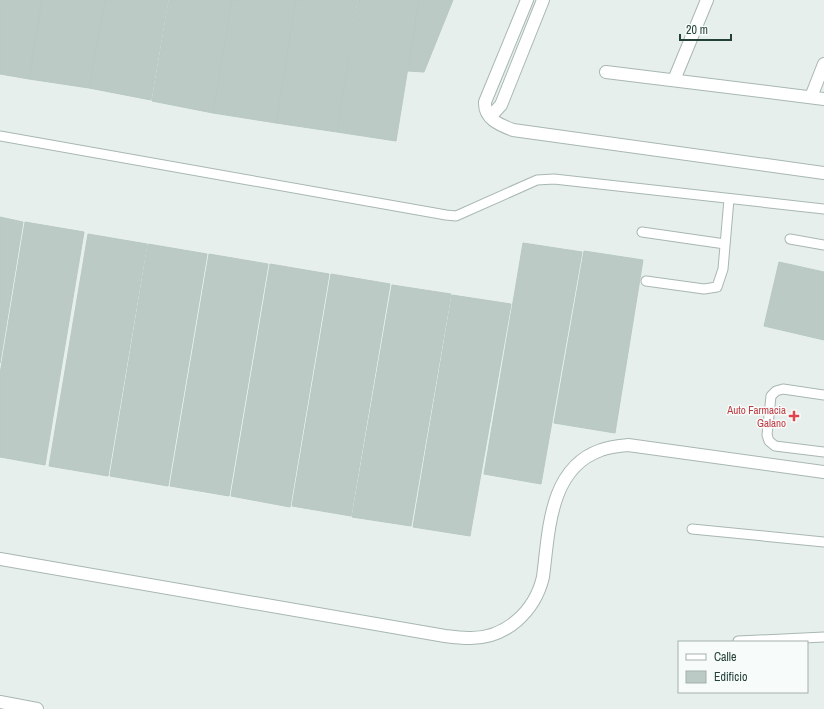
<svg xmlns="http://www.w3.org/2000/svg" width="824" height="709" font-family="'Archivo Narrow',sans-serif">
	<rect width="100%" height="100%" fill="#e6efeb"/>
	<path fill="#bbcac4" stroke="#b8c9c2" d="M 0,0 L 42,0 L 29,79 L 0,74 Z
		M 42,0 L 105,0 L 89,88 L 29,79 Z
		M 105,0 L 168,0 L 151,100 L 89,88 Z
		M 169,0 L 232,0 L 213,113 L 152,101 Z
		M 232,0 L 296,0 L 276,123 L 213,113 Z
		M 296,0 L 357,0 L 337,132 L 276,123 Z
		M 358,0 L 419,0 L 396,141 L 337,132 Z
		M 419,0 L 453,0 L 424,72 L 408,71 Z
		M 0,217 L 23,222 L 0,363 Z
		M 25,222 L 84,232 L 45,465 L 0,457 L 0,374 Z
		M 88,234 L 147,244 L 108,476 L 49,466 Z
		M 523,243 L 582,252 L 541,484 L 484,474 Z
		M 148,244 L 207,254 L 168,486 L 110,476 Z
		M 584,251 L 643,260 L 615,433 L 554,423 Z
		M 209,254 L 268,264 L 229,496 L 170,486 Z
		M 779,262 L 824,272 L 824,340 L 764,326 Z
		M 270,264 L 329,274 L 290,507 L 231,496 Z
		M 331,274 L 390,284 L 351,516 L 292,506 Z
		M 392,285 L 451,294 L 411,526 L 352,517 Z
		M 452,295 L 511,304 L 470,536 L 413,527 Z"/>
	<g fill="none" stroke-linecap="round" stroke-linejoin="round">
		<defs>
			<path id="lane" d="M 0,136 L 446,215 L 456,216 L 537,180 L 554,179 L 824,209
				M 642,232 L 725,244
				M 790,239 L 824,245
				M 646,281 L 704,289 L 717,287 L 723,269 L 729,199
				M 824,395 L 783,389 L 776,391 L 771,396 L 767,435 L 769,441 L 775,446 L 824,452
				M 692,529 L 824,542
				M 738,641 L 824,637"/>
			<path id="street" d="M 527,0 L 485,102 C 484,119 500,125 513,130 L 824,173
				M 606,72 L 824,99
				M 674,80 L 707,0
				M 811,97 L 824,64
				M 490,117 L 501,105 L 543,0
				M 0,559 L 445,636 C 453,637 461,638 469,638 C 506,639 535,611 543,577 C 549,531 549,468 601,450 C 609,447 619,446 628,445 L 824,472
				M 0,702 L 37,709"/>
		</defs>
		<use href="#lane" stroke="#a8b7b2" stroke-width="11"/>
		<use href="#street" stroke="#a8b7b2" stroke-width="14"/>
		<use href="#lane" stroke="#fff" stroke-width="9"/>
		<use href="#street" stroke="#fff" stroke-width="12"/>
	</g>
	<path fill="#e0444e" stroke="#f7fbf9" stroke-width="1.5" d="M792 410h4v4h4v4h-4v4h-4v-4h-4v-4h4z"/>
	<g text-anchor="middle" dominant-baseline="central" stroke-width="3" stroke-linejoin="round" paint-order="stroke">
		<g font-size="11" fill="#be3a42" stroke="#f7fbf9" text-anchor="end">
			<text x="786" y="410">Auto Farmacia<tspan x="786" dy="13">Galano</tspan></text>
		</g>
	</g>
	<rect x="678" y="641" width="130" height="52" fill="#f7fbf9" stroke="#a3b1ac"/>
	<rect x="686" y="654" width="20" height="6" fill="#ffffff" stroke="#a3b1ac"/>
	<text x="714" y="661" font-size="12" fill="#244139">Calle</text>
	<rect x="686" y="671" width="20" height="12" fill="#bbcac4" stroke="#a3b1ac"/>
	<text x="714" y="681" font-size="12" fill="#244139">Edificio</text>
	<path d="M680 34v6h51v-6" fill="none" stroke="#244139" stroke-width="2"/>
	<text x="686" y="34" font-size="12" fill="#244139" stroke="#f7fbf9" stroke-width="3" paint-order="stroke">20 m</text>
</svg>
